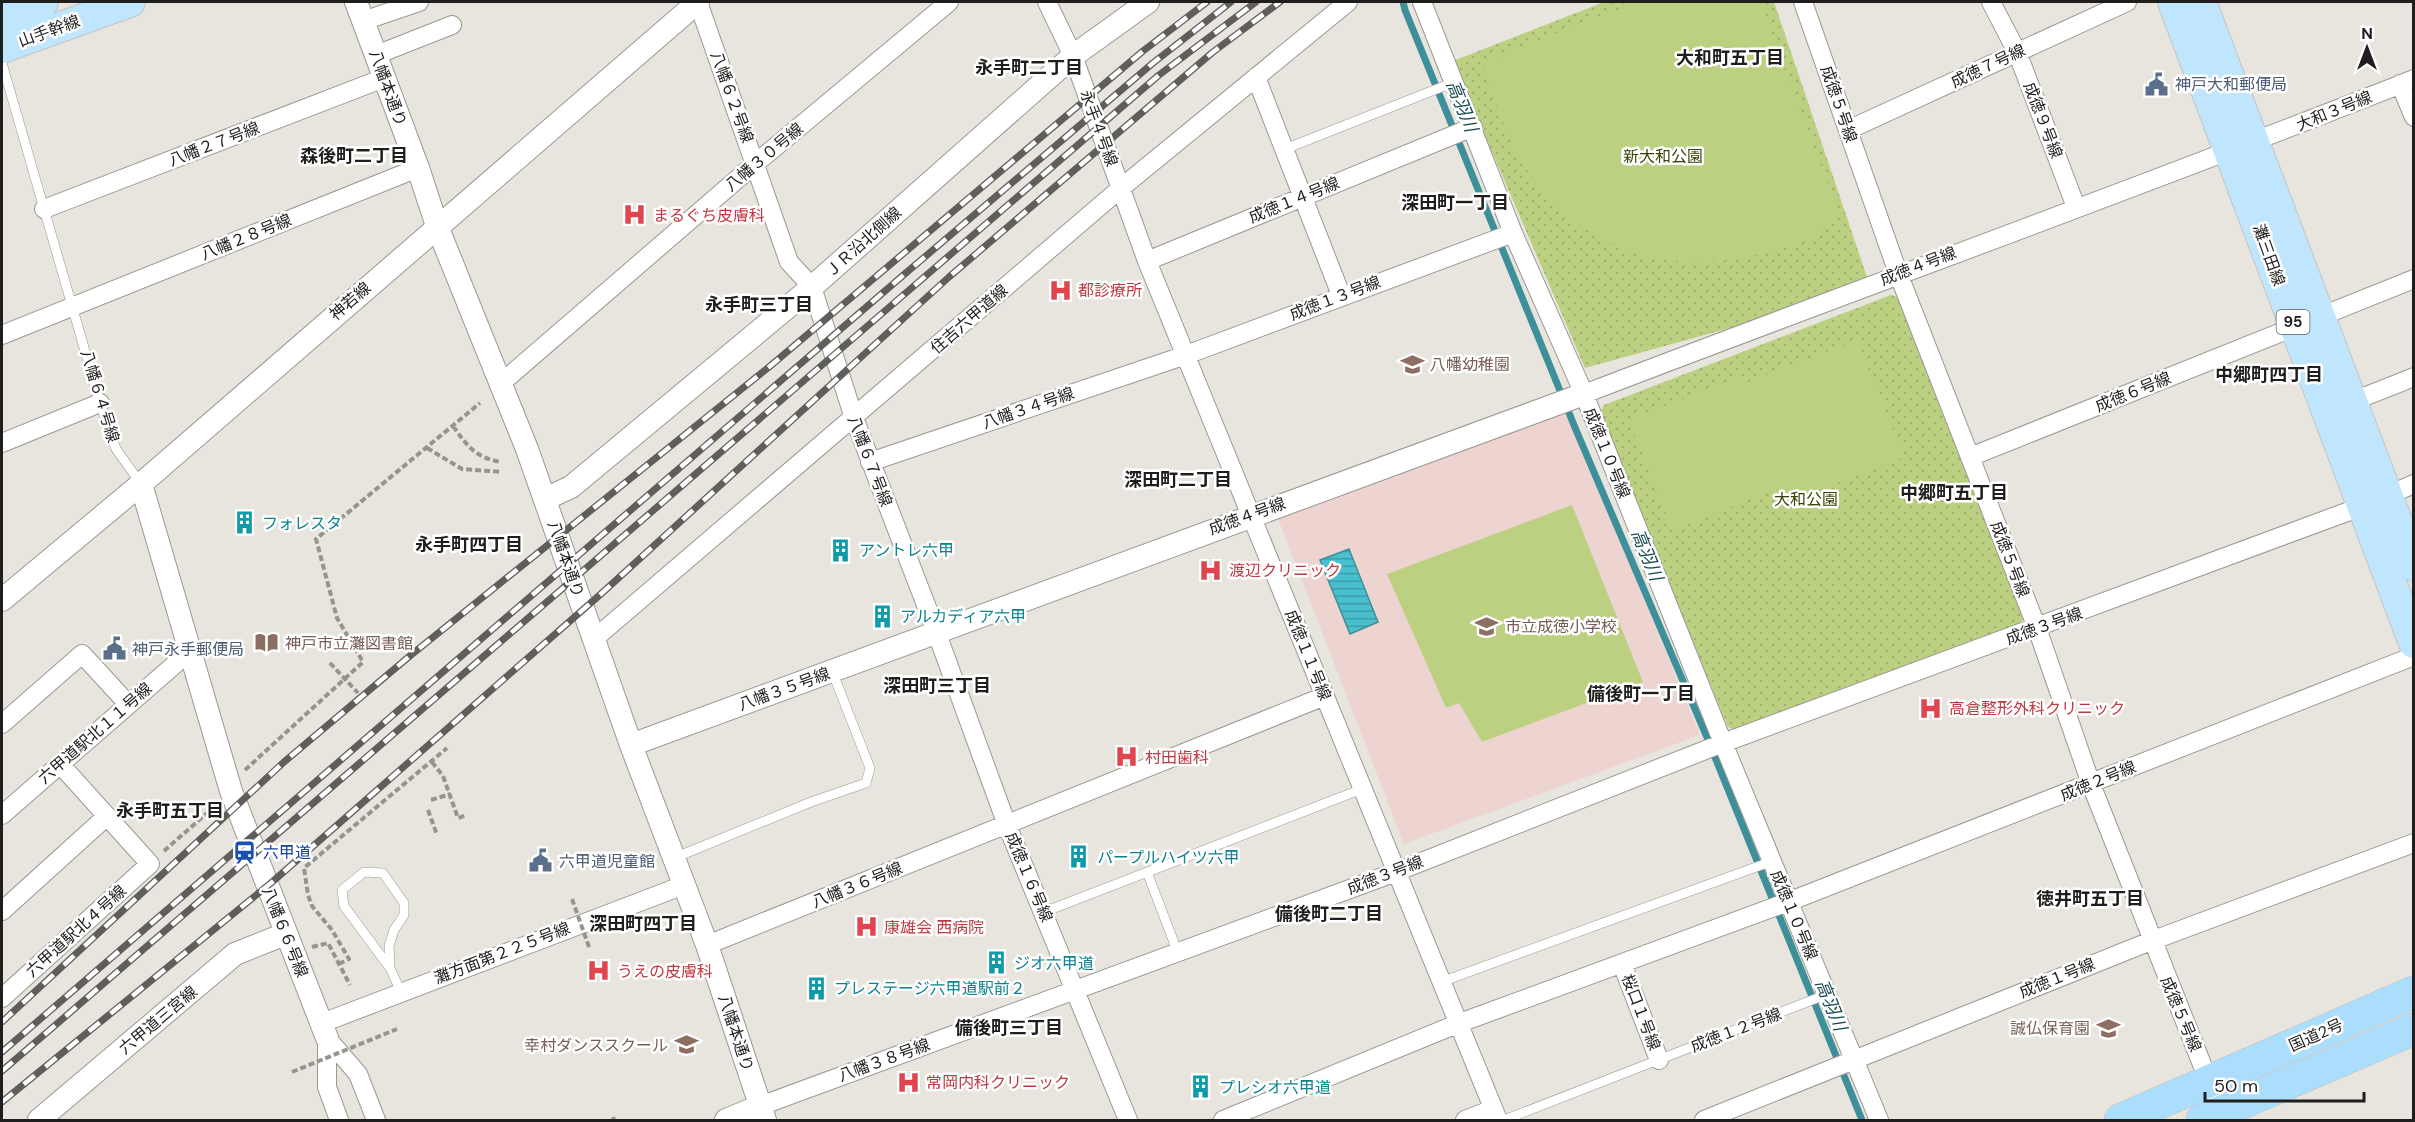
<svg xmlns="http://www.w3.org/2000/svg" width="2415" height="1122" font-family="'DM Sans','Noto Sans JP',sans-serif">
	<defs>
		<pattern id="park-dots" width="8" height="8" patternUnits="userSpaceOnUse" patternTransform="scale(1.5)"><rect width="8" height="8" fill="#bcd082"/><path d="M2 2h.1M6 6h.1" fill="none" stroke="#a1b270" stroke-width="1.8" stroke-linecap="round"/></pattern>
		<pattern id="water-rules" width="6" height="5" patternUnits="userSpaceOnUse" patternTransform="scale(1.5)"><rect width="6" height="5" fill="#4abfce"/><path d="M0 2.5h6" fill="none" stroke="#3d9ba6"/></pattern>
	</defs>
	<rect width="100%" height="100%" fill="#e7e5de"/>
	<path fill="#eed4d1" d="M 1564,406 L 1700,735 L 1404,844 L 1277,516 Z"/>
	<path fill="url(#park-dots)" d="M 1604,2 L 1774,2 L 1871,289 L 1585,368 L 1453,61 Z
		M 1891,295 L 1898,297 L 2025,619 L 2018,624 L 1741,732 L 1728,727 L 1599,415 L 1604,405 Z"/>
	<path fill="#bcd082" d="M 1638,2 L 1760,2 L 1840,217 L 1820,226 L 1822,234 C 1718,277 1612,278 1536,182 C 1508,148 1496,102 1482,62 Z
		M 1857,340 L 1904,457 L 1788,502 L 1782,487 L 1672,530 L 1629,420 L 1741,376 L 1744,384 Z
		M 1572,505 L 1643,682 L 1482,742 L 1459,703 L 1446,708 L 1387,574 Z"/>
	<path fill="url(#water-rules)" stroke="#3d8f99" stroke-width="1.5" d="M 1349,549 L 1378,622 L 1350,634 L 1320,560 Z"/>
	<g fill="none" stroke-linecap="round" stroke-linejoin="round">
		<path stroke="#3d8f99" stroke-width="7" d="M 1403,2 L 1405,10 L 1576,430 L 1706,735 L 1862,1120"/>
		<defs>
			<path id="service" d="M 2,63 L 100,403 L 116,449 L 141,484
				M 1285,149 L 1452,83
				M 674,858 L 811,802 L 866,783 L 870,768 L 832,671
				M 1147,872 L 1178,953
				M 1044,912 L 1362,789
				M 390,968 L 389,946 L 394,930 L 404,915 L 404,903 L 383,873 L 364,872 L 342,890 L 344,906 L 390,968 L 401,992
				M 1441,982 L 1770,862
				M 1504,1120 L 1825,995"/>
			<path id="minor" d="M 698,2 L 789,262 L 812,287 L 854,418 L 936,631 L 1007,825 L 1128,1120
				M 1047,2 L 1073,56 L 1147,261 L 1498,1120
				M 1422,2 L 1513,233
				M 1803,2 L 1898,273 L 2037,628 L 2091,784 L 2224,1120
				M 1991,2 L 2017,52 L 2076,207
				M 363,21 L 419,2
				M 376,55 L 452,25
				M 1256,77 L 1341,295
				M 2400,84 L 2414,117
				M 1848,130 L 2127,2
				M 44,209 L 384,78
				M 1147,261 L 1473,127
				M 2,335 L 418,168
				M 499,385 L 756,163 L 949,2
				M 1584,394 C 1860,288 2139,188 2414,79
				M 2351,402 L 2414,377
				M 2,443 L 100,403
				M 1970,457 L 2414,279
				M 870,462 L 1186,355 L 1513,233 L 1584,394 L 1723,743 L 2363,506 L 2414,484
				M 594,639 L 1121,188 L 1348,2
				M 2,724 L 82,654 L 128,704
				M 2,815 L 189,652
				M 2,911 L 107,816
				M 707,945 L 1325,696
				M 1622,964 L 1659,1060
				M 2,998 L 150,864 L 60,764
				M 322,1023 L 684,885
				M 327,1038 L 358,1074 L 376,1120
				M 327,1038 L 327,1087 L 339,1120
				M 760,1106 L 1396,872 L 1723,743 L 1879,1120
				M 1223,1120 L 1457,1024 L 1788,902 L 2414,656
				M 1465,1120 L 1493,1109
				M 1704,1120 L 2151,941 L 2414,843"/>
			<path id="tertiary" d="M 356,2 L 418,168 L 437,226 L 527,449 L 631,745 L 707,945 L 765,1120
				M 141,484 L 231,791 L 327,1038
				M 545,499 L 571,487 L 812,287 L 1073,56 L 1148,2
				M 2,600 L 141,484 L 698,2
				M 631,745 L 1584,394
				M 39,1120 L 235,954 L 285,934
				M 726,1120 L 760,1106"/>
			<path id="primary" d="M 2173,2 L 2414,643
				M 2201,2 L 2414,566
				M 2,18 L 43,2
				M 2,48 L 130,2"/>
			<path id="trunk" d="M 2120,1120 L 2414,992
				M 2202,1120 L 2414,1029"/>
		</defs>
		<use href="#service" stroke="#9a9893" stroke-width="10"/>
		<use href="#minor" stroke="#9a9893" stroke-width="20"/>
		<use href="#tertiary" stroke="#9a9893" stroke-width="24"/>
		<use href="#primary" stroke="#c5c4c4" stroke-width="32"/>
		<use href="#trunk" stroke="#c5c4c4" stroke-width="33"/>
		<path stroke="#96948f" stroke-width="4" stroke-dasharray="6 3" stroke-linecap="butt" d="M 453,426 C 467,446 476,458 501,462
			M 427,448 L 462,469 L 502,472
			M 432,762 L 443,776 L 458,818 L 467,815
			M 245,770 L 363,662 L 337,618 L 316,539 L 480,403
			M 431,800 L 450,794
			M 428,810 L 437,835
			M 164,851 L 215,806
			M 312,947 L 328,943 L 350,985
			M 339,964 L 349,959 L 332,930 L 312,906 L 308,895 L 304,868 L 447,748
			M 613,1117 L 614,1120"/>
		<use href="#service" stroke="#fff" stroke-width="9"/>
		<use href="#minor" stroke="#fff" stroke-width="18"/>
		<use href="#tertiary" stroke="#fff" stroke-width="22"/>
		<use href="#primary" stroke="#bfe6fd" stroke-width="30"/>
		<use href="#trunk" stroke="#aadefc" stroke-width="32"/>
		<defs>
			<path id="rail" d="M 2,1022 L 284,762 L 411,655 L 769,367 L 1143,51 L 1207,2
				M 2,1052 L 907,272 L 1153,63 L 1231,2
				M 2,1071 L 1159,75 L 1256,2
				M 2,1102 L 271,883 L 602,593 L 949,277 L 1213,52 L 1280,2"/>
		</defs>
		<use href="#rail" stroke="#5f5e5a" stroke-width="7"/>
		<use href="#rail" stroke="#fff" stroke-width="4.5" stroke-dasharray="14" stroke-linecap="butt"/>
		<path stroke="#96948f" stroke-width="4" stroke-dasharray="6 3" stroke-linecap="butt" d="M 330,663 L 358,693
			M 572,899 L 589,947
			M 292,1072 L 397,1029"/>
	</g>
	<defs>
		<symbol id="civic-bare" viewBox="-9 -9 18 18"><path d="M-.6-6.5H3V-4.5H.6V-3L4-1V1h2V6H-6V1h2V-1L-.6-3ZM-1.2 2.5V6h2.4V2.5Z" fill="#5c6f8a" stroke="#fff" stroke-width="2.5" paint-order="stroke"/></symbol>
		<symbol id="hospital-bare" viewBox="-9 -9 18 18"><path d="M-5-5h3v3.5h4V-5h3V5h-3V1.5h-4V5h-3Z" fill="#e0444e" stroke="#fff" stroke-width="2.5" paint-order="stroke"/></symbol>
		<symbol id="school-bare" viewBox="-9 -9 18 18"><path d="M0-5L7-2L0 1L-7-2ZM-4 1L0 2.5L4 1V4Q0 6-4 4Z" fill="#8d6e63" stroke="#fff" stroke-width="2.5" paint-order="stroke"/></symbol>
		<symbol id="building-bare" viewBox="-9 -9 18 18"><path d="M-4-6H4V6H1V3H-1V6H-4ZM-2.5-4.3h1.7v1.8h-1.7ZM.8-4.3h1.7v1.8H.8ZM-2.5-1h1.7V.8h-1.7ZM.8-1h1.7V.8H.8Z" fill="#0f9aa8" stroke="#fff" stroke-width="2.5" paint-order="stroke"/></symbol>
		<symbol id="library-bare" viewBox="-9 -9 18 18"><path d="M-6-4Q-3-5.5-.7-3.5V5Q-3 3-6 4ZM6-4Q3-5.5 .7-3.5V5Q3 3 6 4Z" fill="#8d6e63" stroke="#fff" stroke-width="2.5" paint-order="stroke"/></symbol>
		<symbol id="station-bare" viewBox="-9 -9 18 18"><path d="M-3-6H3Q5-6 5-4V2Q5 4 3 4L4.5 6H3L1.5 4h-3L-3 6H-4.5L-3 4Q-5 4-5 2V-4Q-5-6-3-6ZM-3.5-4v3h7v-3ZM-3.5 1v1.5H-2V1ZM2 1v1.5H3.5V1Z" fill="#1a4fb4" stroke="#fff" stroke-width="2.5" paint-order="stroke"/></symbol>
	</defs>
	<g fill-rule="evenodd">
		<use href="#civic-bare" x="2140" y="68" width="33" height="33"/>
		<use href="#hospital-bare" x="618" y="198" width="33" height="33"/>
		<use href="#hospital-bare" x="1044" y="274" width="33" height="33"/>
		<use href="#school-bare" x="1396" y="348" width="33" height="33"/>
		<use href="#building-bare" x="228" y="506" width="33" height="33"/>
		<use href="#building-bare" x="824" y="534" width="33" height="33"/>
		<use href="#hospital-bare" x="1194" y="554" width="33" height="33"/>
		<use href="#building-bare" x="866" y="600" width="33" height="33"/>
		<use href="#school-bare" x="1470" y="610" width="33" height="33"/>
		<use href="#library-bare" x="250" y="626" width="33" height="33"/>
		<use href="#civic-bare" x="98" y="632" width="33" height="33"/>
		<use href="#hospital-bare" x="1914" y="692" width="33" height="33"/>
		<use href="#hospital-bare" x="1110" y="740" width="33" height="33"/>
		<use href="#station-bare" x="228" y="836" width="33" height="33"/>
		<use href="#building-bare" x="1062" y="840" width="33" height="33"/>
		<use href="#civic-bare" x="524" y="844" width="33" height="33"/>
		<use href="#hospital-bare" x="850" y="910" width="33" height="33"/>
		<use href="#building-bare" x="980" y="946" width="33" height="33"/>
		<use href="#hospital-bare" x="582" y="954" width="33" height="33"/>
		<use href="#building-bare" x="800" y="972" width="33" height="33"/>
		<use href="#school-bare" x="2092" y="1012" width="33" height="33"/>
		<use href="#school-bare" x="670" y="1028" width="33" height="33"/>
		<use href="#hospital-bare" x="892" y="1066" width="33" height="33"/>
		<use href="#building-bare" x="1184" y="1070" width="33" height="33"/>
	</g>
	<g text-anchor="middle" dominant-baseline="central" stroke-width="5" stroke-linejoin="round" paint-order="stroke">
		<rect fill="#fff" stroke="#626260" stroke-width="1.5" x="2276.5" y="310" width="33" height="24" rx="4.5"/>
		<g font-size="15" font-weight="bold" fill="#1f1e1c">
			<text x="2293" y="322">95</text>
		</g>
		<g font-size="16" fill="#1f1e1c" stroke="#fff">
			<text transform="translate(49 31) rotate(-20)">山手幹線</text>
			<text transform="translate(1988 66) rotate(-25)">成徳７号線</text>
			<text transform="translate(388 88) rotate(70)">八幡本通り</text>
			<text transform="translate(732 97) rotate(70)">八幡６２号線</text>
			<text transform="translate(1839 104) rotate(71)">成徳５号線</text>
			<text transform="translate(2334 111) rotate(-22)">大和３号線</text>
			<text transform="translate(2043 120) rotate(69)">成徳９号線</text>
			<text transform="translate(1099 128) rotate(70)">永手４号線</text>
			<text transform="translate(214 144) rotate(-21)">八幡２７号線</text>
			<text transform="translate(764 157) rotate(-40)">八幡３０号線</text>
			<text transform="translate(1294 200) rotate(-22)">成徳１４号線</text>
			<text transform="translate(246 237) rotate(-22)">八幡２８号線</text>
			<text transform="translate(863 242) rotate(-42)">ＪＲ沿北側線</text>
			<text transform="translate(2269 255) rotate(70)">灘三田線</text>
			<text transform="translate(1918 266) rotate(-21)">成徳４号線</text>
			<text transform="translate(1335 298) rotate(-21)">成徳１３号線</text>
			<text transform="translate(350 301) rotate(-41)">神若線</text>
			<text transform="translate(969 319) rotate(-41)">住吉六甲道線</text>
			<text transform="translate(2133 392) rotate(-22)">成徳６号線</text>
			<text transform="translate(100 396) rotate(73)">八幡６４号線</text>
			<text transform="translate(1028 408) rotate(-19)">八幡３４号線</text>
			<text transform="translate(1607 453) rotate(68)">成徳１０号線</text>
			<text transform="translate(870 461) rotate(69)">八幡６７号線</text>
			<text transform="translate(1247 516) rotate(-20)">成徳４号線</text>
			<text transform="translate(566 559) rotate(71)">八幡本通り</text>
			<text transform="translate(2010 559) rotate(69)">成徳５号線</text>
			<text transform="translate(2044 626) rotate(-20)">成徳３号線</text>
			<text transform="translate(1308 655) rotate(68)">成徳１１号線</text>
			<text transform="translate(784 689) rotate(-20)">八幡３５号線</text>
			<text transform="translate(95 733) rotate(-41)">六甲道駅北１１号線</text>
			<text transform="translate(2098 781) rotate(-22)">成徳２号線</text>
			<text transform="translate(1385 875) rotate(-21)">成徳３号線</text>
			<text transform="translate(1029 877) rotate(67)">成徳１６号線</text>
			<text transform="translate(857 885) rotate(-22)">八幡３６号線</text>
			<text transform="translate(1794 915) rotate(67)">成徳１０号線</text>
			<text transform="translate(76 931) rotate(-42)">六甲道駅北４号線</text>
			<text transform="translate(285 932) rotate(68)">八幡６６号線</text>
			<text transform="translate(502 953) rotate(-21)">灘方面第２２５号線</text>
			<text transform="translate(2057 978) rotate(-22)">成徳１号線</text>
			<text transform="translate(1641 1012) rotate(69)">桜口１号線</text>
			<text transform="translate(2181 1014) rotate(67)">成徳５号線</text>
			<text transform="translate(158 1020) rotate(-40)">六甲道三宮線</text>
			<text transform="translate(1736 1030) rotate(-21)">成徳１２号線</text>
			<text transform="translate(736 1033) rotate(72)">八幡本通り</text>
			<text transform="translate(2316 1035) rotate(-24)">国道2号</text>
			<text transform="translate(884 1060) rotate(-20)">八幡３８号線</text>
		</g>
		<g font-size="16" fill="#4e5e75" stroke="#fff" text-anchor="start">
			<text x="2175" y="84">神戸大和郵便局</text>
			<text x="132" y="649">神戸永手郵便局</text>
			<text x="559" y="861">六甲道児童館</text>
		</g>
		<g font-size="16" fill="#374306" stroke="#fff">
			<text x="1663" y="156">新大和公園</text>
			<text x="1806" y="499">大和公園</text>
		</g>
		<g font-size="16" fill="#be3a42" stroke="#fff" text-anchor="start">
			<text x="653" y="215">まるぐち皮膚科</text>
			<text x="1078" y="290">都診療所</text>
			<text x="1229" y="570">渡辺クリニック</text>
			<text x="1949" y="708">高倉整形外科クリニック</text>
			<text x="1145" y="757">村田歯科</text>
			<text x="884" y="927">康雄会 西病院</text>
			<text x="617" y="971">うえの皮膚科</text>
			<text x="926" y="1082">常岡内科クリニック</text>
		</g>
		<g font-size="16" fill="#785e54" stroke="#fff" text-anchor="start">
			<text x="1430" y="364">八幡幼稚園</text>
			<text x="1505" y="626">市立成徳小学校</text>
			<text x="285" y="643">神戸市立灘図書館</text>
			<text x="2090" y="1028" text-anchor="end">誠仏保育園</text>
			<text x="668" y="1045" text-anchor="end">幸村ダンススクール</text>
		</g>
		<g font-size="16" fill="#0d838f" stroke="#fff" text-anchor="start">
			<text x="262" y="523">フォレスタ</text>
			<text x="859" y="550">アントレ六甲</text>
			<text x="900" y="616">アルカディア六甲</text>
			<text x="1097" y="857">パープルハイツ六甲</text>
			<text x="1014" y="963">ジオ六甲道</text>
			<text x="834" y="988">プレステージ六甲道駅前２</text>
			<text x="1219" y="1087">プレシオ六甲道</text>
		</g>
		<g font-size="16" fill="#164399" stroke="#fff" text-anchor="start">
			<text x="263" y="852">六甲道</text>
		</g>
		<g font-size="18" font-weight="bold" fill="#1f1e1c" stroke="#fff">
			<text x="1730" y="58">大和町五丁目</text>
			<text x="1029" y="68">永手町二丁目</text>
			<text x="354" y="156">森後町二丁目</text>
			<text x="1455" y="203">深田町一丁目</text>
			<text x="759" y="305">永手町三丁目</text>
			<text x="2269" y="375">中郷町四丁目</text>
			<text x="1178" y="480">深田町二丁目</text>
			<text x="1954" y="493">中郷町五丁目</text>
			<text x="469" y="545">永手町四丁目</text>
			<text x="937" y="686">深田町三丁目</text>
			<text x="1641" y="694">備後町一丁目</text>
			<text x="170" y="811">永手町五丁目</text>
			<text x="2090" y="899">徳井町五丁目</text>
			<text x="1329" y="914">備後町二丁目</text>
			<text x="643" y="924">深田町四丁目</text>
			<text x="1009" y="1028">備後町三丁目</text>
		</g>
		<g font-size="18" font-style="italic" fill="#16494f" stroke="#fff">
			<text transform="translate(1462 106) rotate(68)">高羽川</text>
			<text transform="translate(1647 555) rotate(68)">高羽川</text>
			<text transform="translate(1831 1005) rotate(68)">高羽川</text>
		</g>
	</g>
	<rect width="2415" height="1122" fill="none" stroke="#1f1e1c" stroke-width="6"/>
	<g transform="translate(2367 48)" stroke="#ffffff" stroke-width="4.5" paint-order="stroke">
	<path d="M0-4.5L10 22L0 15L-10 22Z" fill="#1f1e1c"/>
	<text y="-9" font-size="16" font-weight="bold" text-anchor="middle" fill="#1f1e1c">N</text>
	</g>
	<path d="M2205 1092v9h159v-9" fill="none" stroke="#1f1e1c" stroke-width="3"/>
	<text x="2214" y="1092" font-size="18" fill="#1f1e1c" stroke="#ffffff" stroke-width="4.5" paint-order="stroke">50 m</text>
</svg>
